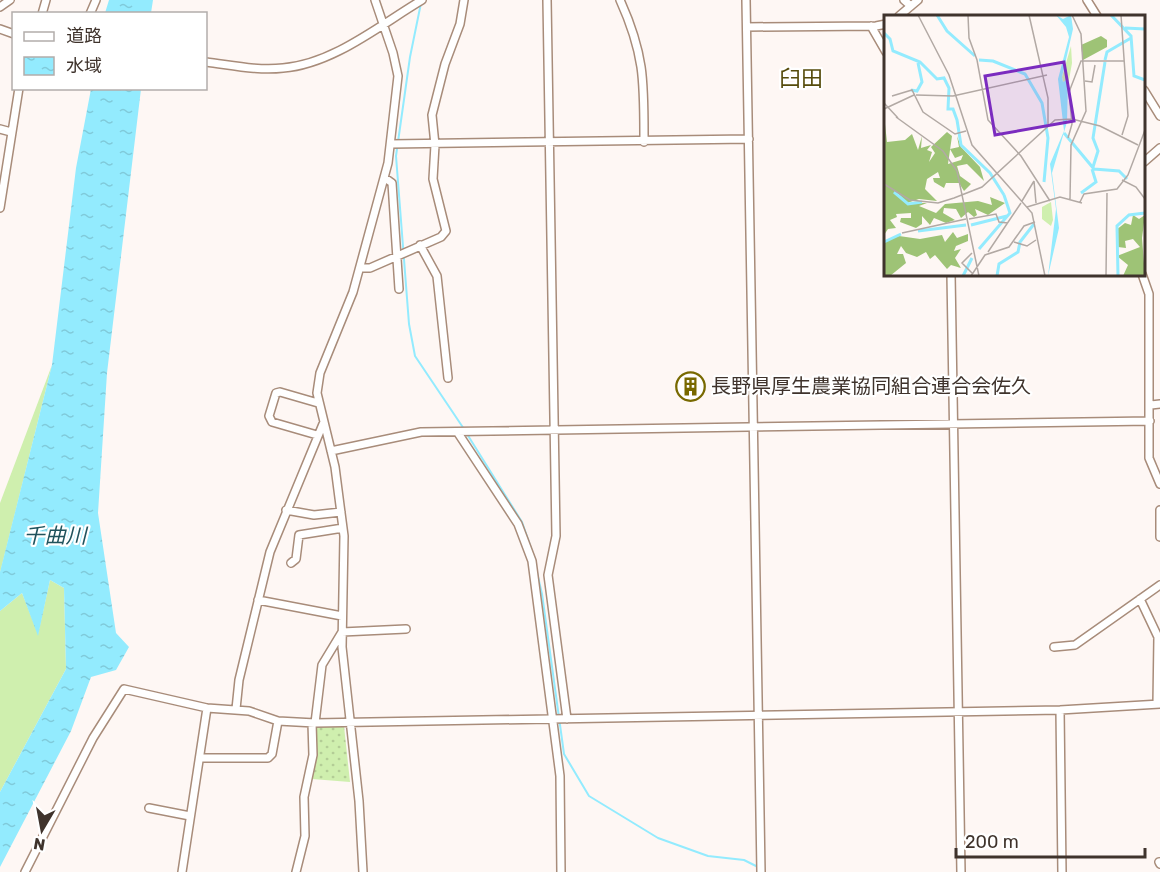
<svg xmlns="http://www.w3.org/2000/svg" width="1160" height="872" font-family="Rubik,'Noto Sans JP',sans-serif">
	<defs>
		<pattern id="park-dots" width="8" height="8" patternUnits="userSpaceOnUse" patternTransform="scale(1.5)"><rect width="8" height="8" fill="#cfefae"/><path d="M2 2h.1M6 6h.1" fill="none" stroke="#b3cd96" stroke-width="1.8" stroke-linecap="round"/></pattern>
		<pattern id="water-ripples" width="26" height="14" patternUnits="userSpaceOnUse" patternTransform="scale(1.5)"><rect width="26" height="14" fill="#93ebfe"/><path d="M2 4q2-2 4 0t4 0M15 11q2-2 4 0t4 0" fill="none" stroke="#80cada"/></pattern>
	</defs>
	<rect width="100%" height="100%" fill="#fef7f4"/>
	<path fill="#cfefae" d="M 52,365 L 0,573 L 0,503 Z
		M 50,580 L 64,588 L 66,669 L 0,792 L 0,611 L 22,593 L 38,634 Z"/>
	<path fill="url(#park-dots)" d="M 344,726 L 350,782 L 312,779 L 316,755 L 315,727 Z"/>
	<path fill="url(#water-ripples)" d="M 109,0 L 153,0 L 151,13 L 105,13 Z
		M 91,89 L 141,89 L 107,373 L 98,513 L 116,633 L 129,647 L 116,670 L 91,677 L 71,731 L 0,867 L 0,792 L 66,669 L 64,588 L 50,580 L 38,636 L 22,593 L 0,611 L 0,572 L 52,365 L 76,168 Z"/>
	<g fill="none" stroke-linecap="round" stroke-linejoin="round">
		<path stroke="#93ebfe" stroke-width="2" d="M 421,3 L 410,57 L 396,156 L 409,324 L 415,356 L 464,429
			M 467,434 L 522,522 L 532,551
			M 536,568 L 542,594 L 564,754 L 589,796 L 658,838 L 708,856 L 744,860 L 758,867"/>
		<defs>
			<path id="minor" d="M 547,0 L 556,536 L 548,575 L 567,719
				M 620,0 C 645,55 644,83 644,142
				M 746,0 L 761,872
				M 904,0 L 911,6
				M 1087,0 L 1097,16
				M 0,7 L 10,0
				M 42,14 L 46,0
				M 90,14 L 96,0
				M 899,16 L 918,0
				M 871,26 L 886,52
				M 747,27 L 876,26 L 886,24
				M 0,29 L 14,34
				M 206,62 C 231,65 258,71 283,68 C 333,64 380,25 422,0
				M 1144,90 L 1160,116
				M 0,129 L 11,132
				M 391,144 L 749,139
				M 1144,162 L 1160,148
				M 385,178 L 392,183 L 399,289
				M 0,208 L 19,88
				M 420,245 L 437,276 L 448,378
				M 360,268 L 370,268 L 441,237 L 446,231 L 433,179 L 435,145 L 432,115 L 445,64 L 460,24 L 464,0
				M 951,274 L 961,872
				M 1142,274 L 1149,294 L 1149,458 L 1160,484
				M 1151,405 L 1160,404
				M 458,433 L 518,524 L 532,561 L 560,776 L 561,872
				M 317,435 L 272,422 L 269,416 L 276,393 L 280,392 L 318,403
				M 331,451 L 421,432 L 1150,421
				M 286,510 L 314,515 L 341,512
				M 1160,510 L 1160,537
				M 291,563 L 296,559 L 299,535 L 343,528
				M 1140,599 L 1158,637 L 1157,704
				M 258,600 L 342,616
				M 1054,647 L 1075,645 L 1160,585
				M 236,709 L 239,680 L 270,552 L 323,424
				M 1060,710 L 1062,872
				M 315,723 L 322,665 L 342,632 L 406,629
				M 200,758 L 268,758 L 272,754 L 278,721
				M 149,808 L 190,816
				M 1159,862 L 1160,864
				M 25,872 L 93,738 L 124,689 L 207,708 L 249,711 L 278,721 L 315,723 L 1060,710 L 1160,704
				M 182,872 L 207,708
				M 296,872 L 305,836 L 304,797 L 313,755 L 312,723
				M 363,872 L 359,801 L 342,647 L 344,536 L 335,467 L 317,393 L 320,373 L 353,292 L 388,163 L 398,76 L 393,53 L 375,0"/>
		</defs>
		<use href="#minor" stroke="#a88c7a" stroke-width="10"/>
		<use href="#minor" stroke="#fff" stroke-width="7"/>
	</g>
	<defs>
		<symbol id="building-ring" viewBox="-11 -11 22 22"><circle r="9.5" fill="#fff" stroke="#786900" stroke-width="1.5"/><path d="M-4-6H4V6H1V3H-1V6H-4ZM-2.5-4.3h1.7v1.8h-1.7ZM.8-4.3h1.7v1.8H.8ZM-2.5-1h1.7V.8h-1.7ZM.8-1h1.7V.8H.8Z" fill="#786900"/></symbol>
	</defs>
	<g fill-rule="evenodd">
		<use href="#building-ring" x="674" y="370" width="33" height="33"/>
	</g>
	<g text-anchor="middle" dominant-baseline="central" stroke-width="4.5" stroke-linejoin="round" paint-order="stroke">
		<g font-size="20" fill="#3f332c" stroke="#fff" text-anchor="start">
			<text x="711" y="386">長野県厚生農業協同組合連合会佐久</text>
		</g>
		<g font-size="21" font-style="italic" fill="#20535d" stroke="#fff">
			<text x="55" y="535">千曲川</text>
		</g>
		<g font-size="22" fill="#564b0b" stroke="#fff">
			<text x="801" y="78">臼田</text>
		</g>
	</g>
	<g transform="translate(884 15)">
		<rect width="261" height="261" fill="#fef7f4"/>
		<path d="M 187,31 L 188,48 L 182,82 L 184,65 L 179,67 L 178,62 Z" fill="#cfefae"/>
		<path d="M 217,21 L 223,25 L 223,32 L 199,45 L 197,30 ZM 1,109 L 3,127 L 21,125 L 28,119 L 34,135 L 38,121 L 37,133 L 47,130 L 43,135 L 48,137 L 45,147 L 51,138 L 47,132 L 63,117 L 68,121 L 64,149 L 77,145 L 79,140 L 71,143 L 66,134 L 75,132 L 73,121 L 77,132 L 96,152 L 100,166 L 83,149 L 73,151 L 76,161 L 87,169 L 80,176 L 75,168 L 62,168 L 60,173 L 50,167 L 49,163 L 56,163 L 54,157 L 43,164 L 41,174 L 53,186 L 35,184 L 23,188 L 43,188 L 35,191 L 52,198 L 61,189 L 94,186 L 108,190 L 106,182 L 121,188 L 104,200 L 91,194 L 93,200 L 90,202 L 84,197 L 77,203 L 72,194 L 60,193 L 59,198 L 71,205 L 62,208 L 50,203 L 46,210 L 38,201 L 38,209 L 32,213 L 16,207 L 17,203 L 27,203 L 27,198 L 12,199 L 13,202 L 6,205 L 12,213 L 4,214 L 0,220 ZM 249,200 L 255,204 L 261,200 L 258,223 L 261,261 L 239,261 L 244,250 L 233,241 L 256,232 L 249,224 L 241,226 L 242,233 L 234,232 L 232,227 L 232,215 L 241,208 L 247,210 ZM 69,217 L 73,223 L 84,219 L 84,226 L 72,231 L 70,236 L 77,234 L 71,243 L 77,253 L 67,250 L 63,254 L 51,240 L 46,244 L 42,237 L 33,242 L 22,238 L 17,231 L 13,239 L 19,239 L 22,248 L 6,261 L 0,261 L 0,226 L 15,221 L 36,224 L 58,220 L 61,227 Z" fill="#9ec376"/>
		<path d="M 167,187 L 169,205 L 167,211 L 158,204 L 158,192 Z" fill="#cfefae"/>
		<path d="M 172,0 L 179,4 L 187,0 L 189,14 L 178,62 L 179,67 L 184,64 L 183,107 L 168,158 L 175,213 L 164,261 L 172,194 L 166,149 L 180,116 L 174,64 L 185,22 L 182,12 Z" fill="#93ebfe"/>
		<path fill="none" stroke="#93ebfe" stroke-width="3" d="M 53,0 L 63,16 L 91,41M 227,0 L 247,21 L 250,61 L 261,65M 241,13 L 261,14M 0,18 L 6,24 L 9,36 L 36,47 L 53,64 L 60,63 L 65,73 L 64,94 L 69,94 L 73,105 L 77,130 L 106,158 L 120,180M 95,45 L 109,46 L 141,59 L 158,88 L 164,123 L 160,167M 221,45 L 223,37 L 247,23M 27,75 L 33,76 L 38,67 L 34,48M 180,118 L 210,154 L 235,156 L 243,164M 209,152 L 214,136 L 209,123 L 221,47M 10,177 L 24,189 L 38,187M 197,178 L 212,167 L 208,154M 87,210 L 123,201M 34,216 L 82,210M 0,227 L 17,219M 95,234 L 126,198 L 120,180M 79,261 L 88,243M 113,261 L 115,249 L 134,237 L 136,227 L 150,209M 234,261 L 233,211 L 245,200 L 261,198"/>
		<path fill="none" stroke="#b2a9a4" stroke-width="1.5" d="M 34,0 L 65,60 L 88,130 L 148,198 L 161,261M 84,0 L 85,23 L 93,45 L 104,105 L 137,141 L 166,186M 145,0 L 164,83 L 164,109M 237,0 L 244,101 L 238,120M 201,66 L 208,67 L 211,50M 32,80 L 69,81 L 163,60M 8,81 L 28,75 L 39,97 L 71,119 L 82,116M 0,88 L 14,103M 0,94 L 30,80M 12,102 L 59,136 L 73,156 L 95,261M 184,123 L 188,109 L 185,77 L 197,46 L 240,46M 238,165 L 252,172 L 261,184M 150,166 L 152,188M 0,169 L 26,185 L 54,188 L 70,183 L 98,172 L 171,105 L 188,104 L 216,111 L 254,130M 186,184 L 187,130 L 202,96 L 197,19 L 188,0M 138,186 L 150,166M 196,187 L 200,179 L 233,174 L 244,160 L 261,115M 143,192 L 176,182 L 198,188M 85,204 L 112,199 L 115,207 L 124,208M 18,218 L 82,204M 130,227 L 143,231 L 152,225M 104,237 L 137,188M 88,238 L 78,248 L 88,258M 87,261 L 101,240 L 125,232 L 140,211 L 151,207M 222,261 L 223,178"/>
		<path fill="#7b2cbf" fill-opacity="0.15" stroke="#7b2cbf" stroke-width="3" d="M 180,47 L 190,106 L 111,120 L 101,61 Z"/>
		<rect width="261" height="261" fill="none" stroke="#3f332c" stroke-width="3"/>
	</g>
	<rect x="12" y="12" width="195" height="78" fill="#ffffff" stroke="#b2adab" stroke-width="1.5"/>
	<rect x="24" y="32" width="30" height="9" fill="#ffffff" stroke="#b2adab" stroke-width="1.5"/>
	<text x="66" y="42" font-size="18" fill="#3f332c">道路</text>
	<rect x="24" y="57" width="30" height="18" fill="url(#water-ripples)" stroke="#b2adab" stroke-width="1.5"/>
	<text x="66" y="72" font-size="18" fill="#3f332c">水域</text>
	<g transform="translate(42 830) rotate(190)" stroke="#ffffff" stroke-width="4.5" paint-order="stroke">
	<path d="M0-4.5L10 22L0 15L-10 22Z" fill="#3f332c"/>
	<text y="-9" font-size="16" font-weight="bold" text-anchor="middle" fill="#3f332c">N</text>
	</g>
	<path d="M956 848v9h189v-9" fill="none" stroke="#3f332c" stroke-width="3"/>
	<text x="965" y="848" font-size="18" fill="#3f332c" stroke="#ffffff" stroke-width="4.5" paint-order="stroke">200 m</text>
</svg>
